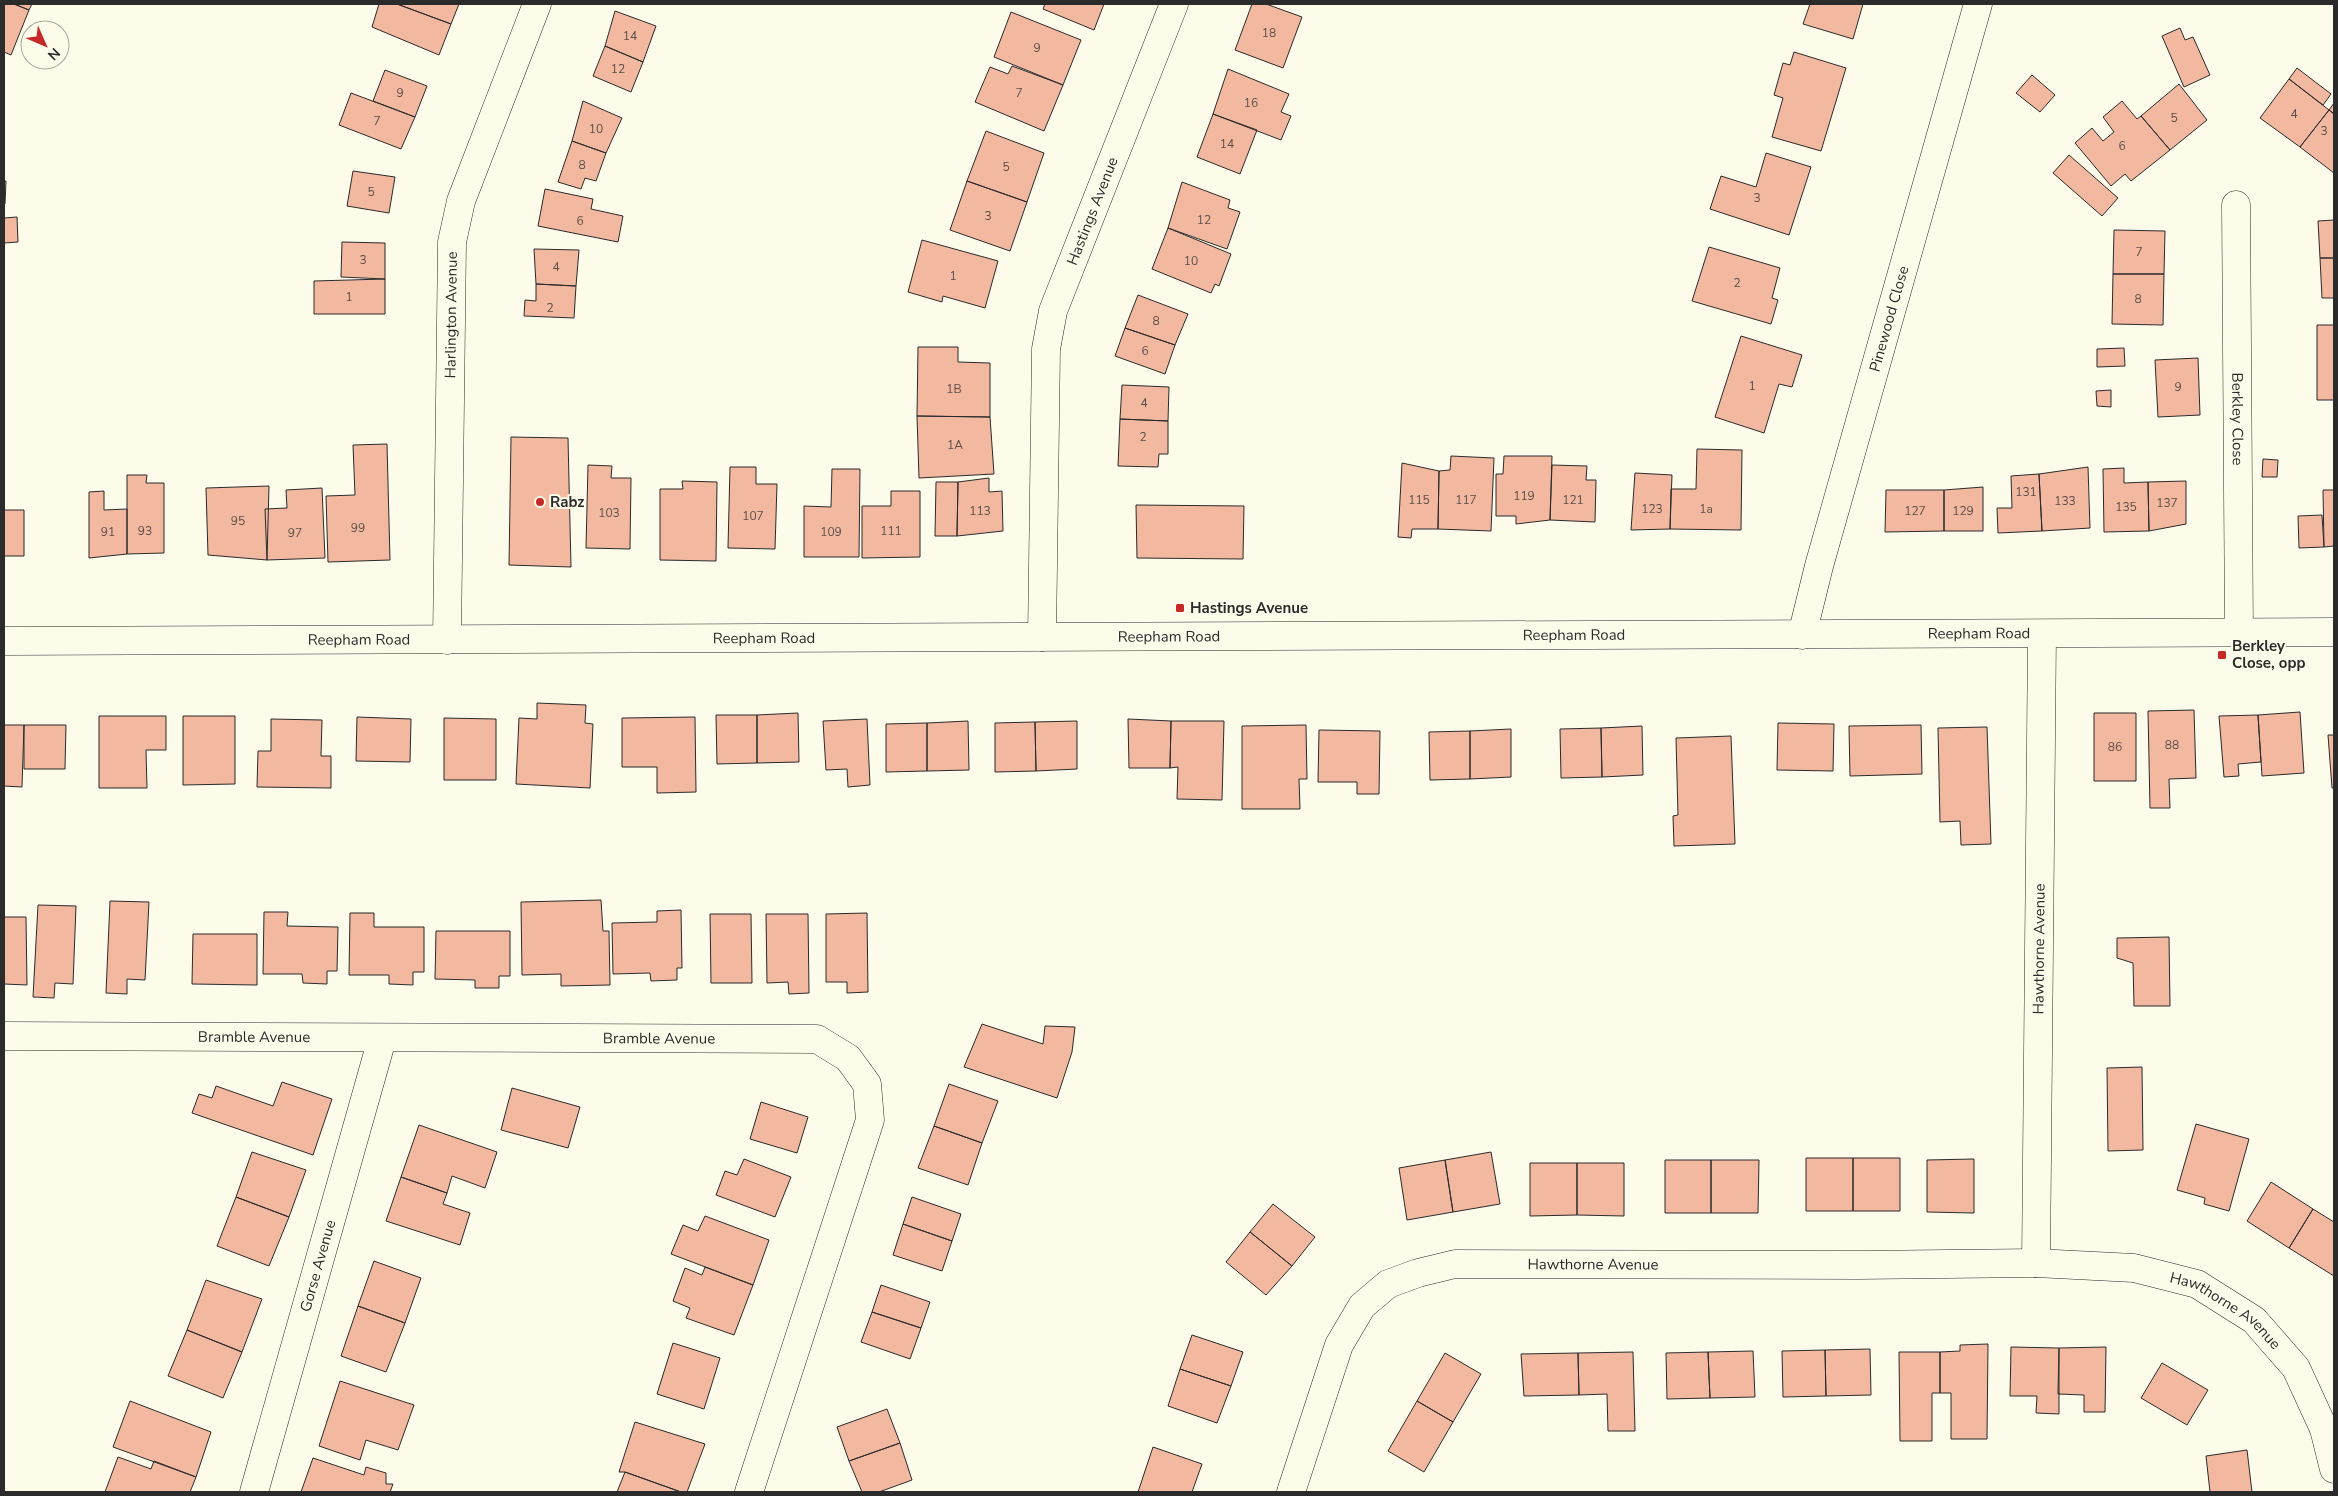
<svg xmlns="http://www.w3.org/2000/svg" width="2338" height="1496" font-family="'Nunito Sans',sans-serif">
	<rect width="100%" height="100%" fill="#fdfbea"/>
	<path fill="#f2b8a0" stroke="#2b2b2b" d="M 4,4 L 14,4 L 29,10 L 11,55 L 4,52 Z
		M 14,4 L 32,4 L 29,10 Z
		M 379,4 L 397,4 L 451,24 L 439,55 L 372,27 Z
		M 397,4 L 459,4 L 451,24 Z
		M 1045,4 L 1104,4 L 1094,30 L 1043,9 Z
		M 1252,4 L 1266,4 L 1302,17 L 1283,68 L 1235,50 Z
		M 1810,4 L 1863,4 L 1853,39 L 1803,24 Z
		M 615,11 L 656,26 L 643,62 L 605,46 Z
		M 1011,12 L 1081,40 L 1063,85 L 994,57 Z
		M 2180,28 L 2185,40 L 2193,37 L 2210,75 L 2184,87 L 2162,36 Z
		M 605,46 L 643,62 L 631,92 L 593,76 Z
		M 1794,52 L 1846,68 L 1821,151 L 1772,137 L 1783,98 L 1774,95 L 1783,63 L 1790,65 Z
		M 1012,66 L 1063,85 L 1044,131 L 975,102 L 990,67 L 1008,74 Z
		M 2297,68 L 2331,94 L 2323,105 L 2289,79 Z
		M 1228,69 L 1289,94 L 1281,112 L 1291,116 L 1281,140 L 1213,114 Z
		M 385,70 L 427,86 L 415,117 L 373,101 Z
		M 2032,75 L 2055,95 L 2040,112 L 2016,93 Z
		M 2289,79 L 2329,110 L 2300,147 L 2260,118 Z
		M 2179,84 L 2207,120 L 2170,150 L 2141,116 Z
		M 351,93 L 415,117 L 401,149 L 339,125 Z
		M 583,101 L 622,118 L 606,153 L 572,141 Z
		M 2122,101 L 2137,119 L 2141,116 L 2170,150 L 2131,181 L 2125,174 L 2111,186 L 2075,143 L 2092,128 L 2103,141 L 2114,132 L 2103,117 Z
		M 2334,103 L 2334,114 L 2329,110 Z
		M 2329,110 L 2334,114 L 2334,173 L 2300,147 Z
		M 1213,114 L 1257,130 L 1240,174 L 1197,157 Z
		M 986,131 L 1044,153 L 1027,202 L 967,181 Z
		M 572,141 L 606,153 L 596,181 L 585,178 L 581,189 L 558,182 Z
		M 1766,153 L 1811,167 L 1789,235 L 1710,209 L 1721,176 L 1756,187 Z
		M 2069,155 L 2118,198 L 2102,216 L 2053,173 Z
		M 353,171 L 395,177 L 389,213 L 347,206 Z
		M 4,181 L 6,181 L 5,204 L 4,204 Z
		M 967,181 L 1027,202 L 1010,251 L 950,230 Z
		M 1182,182 L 1230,200 L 1228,208 L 1240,212 L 1227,249 L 1168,228 Z
		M 545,189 L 593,199 L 591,209 L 623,216 L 618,242 L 538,226 Z
		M 17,217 L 18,242 L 4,243 L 4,218 Z
		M 2334,220 L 2334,258 L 2320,258 L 2318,221 Z
		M 1168,228 L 1231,254 L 1219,286 L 1215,284 L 1211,293 L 1152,269 Z
		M 2114,230 L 2165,231 L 2164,274 L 2113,274 Z
		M 922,240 L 998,261 L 985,308 L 943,296 L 942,302 L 908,292 Z
		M 342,242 L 385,243 L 385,279 L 341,277 Z
		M 1709,247 L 1780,268 L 1772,298 L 1778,300 L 1771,324 L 1692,301 Z
		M 534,249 L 579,250 L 576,286 L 536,284 Z
		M 2320,258 L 2334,258 L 2334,298 L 2322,298 Z
		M 2113,274 L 2164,274 L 2163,325 L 2112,324 Z
		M 385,279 L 385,314 L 314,314 L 314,281 Z
		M 536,284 L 576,286 L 574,318 L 524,316 L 525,300 L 536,301 Z
		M 1138,295 L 1188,314 L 1175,345 L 1125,328 Z
		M 2317,325 L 2334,325 L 2334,400 L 2317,400 Z
		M 1125,328 L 1175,345 L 1165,374 L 1115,356 Z
		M 1741,336 L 1802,355 L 1792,387 L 1779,384 L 1764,433 L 1715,417 Z
		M 918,347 L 958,347 L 958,362 L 990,363 L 990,417 L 917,416 Z
		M 2124,348 L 2125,366 L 2097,367 L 2097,349 Z
		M 2198,358 L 2200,415 L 2158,417 L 2155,360 Z
		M 1122,385 L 1169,387 L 1168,421 L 1120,419 Z
		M 2111,390 L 2111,407 L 2097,406 L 2096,391 Z
		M 917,416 L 990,417 L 994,474 L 919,478 Z
		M 1120,419 L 1168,421 L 1168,454 L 1159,454 L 1158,467 L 1118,466 Z
		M 511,437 L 568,438 L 571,567 L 509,565 Z
		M 387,444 L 390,560 L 328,562 L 326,496 L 355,495 L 353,445 Z
		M 1697,449 L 1742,450 L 1741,530 L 1670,529 L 1671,489 L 1696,489 Z
		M 1451,456 L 1494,458 L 1491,531 L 1438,529 L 1439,471 L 1450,470 Z
		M 1504,456 L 1552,456 L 1550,520 L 1516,524 L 1516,516 L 1496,516 L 1496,474 L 1503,474 Z
		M 2263,459 L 2278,460 L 2277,477 L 2262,477 Z
		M 1402,463 L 1439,471 L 1438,529 L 1412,529 L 1411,538 L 1398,537 Z
		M 588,465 L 612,466 L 611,478 L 631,478 L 630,549 L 586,548 Z
		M 1552,465 L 1587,466 L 1586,480 L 1596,480 L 1595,522 L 1550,520 Z
		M 730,467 L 756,467 L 756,484 L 777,484 L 775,549 L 728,548 Z
		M 2088,467 L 2090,528 L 2042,531 L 2039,474 Z
		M 2124,468 L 2124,483 L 2148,482 L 2149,531 L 2104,532 L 2103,469 Z
		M 832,469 L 860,469 L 859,557 L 804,557 L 804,506 L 831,507 Z
		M 1635,473 L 1672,475 L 1670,529 L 1631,530 Z
		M 2039,474 L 2042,531 L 1998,533 L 1997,508 L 2012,508 L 2011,476 Z
		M 127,475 L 147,475 L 146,483 L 164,483 L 164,553 L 127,554 Z
		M 989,478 L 989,492 L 1002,491 L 1003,531 L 957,536 L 958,482 Z
		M 682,481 L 717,482 L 716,561 L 660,560 L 660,489 L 683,489 Z
		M 2186,481 L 2186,524 L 2149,531 L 2148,482 Z
		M 936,482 L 958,482 L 957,536 L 935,536 Z
		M 269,486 L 267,560 L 208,555 L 206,488 Z
		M 1983,487 L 1983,531 L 1944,531 L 1944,490 Z
		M 322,488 L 325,558 L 267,560 L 265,509 L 287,508 L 286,490 Z
		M 1886,490 L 1944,490 L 1944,531 L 1885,532 Z
		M 2323,490 L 2334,490 L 2334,546 L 2324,547 Z
		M 104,491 L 104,510 L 127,509 L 127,554 L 89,558 L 89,492 Z
		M 891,491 L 920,491 L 920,557 L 862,558 L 862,506 L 891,506 Z
		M 1136,505 L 1244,506 L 1243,559 L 1137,558 Z
		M 4,510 L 24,510 L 24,556 L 4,556 Z
		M 2322,515 L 2324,547 L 2299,548 L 2298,516 Z
		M 537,703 L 586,705 L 585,723 L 593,724 L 590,788 L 516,784 L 519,718 L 537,719 Z
		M 2194,710 L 2196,778 L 2169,779 L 2170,808 L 2150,808 L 2148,711 Z
		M 2300,712 L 2304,773 L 2262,776 L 2258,715 Z
		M 798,713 L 799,762 L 757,763 L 757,715 Z
		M 2094,713 L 2136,713 L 2136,781 L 2094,781 Z
		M 716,715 L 757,715 L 757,763 L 717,764 Z
		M 2258,715 L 2261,762 L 2238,764 L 2239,776 L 2224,777 L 2219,716 Z
		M 99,716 L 166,716 L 166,750 L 146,750 L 147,788 L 99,788 Z
		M 183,716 L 235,716 L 235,784 L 183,785 Z
		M 357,717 L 411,719 L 410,762 L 356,761 Z
		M 695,717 L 696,792 L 657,793 L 657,767 L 622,767 L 622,718 Z
		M 444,718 L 496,719 L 496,780 L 444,780 Z
		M 271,719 L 322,720 L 321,756 L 331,756 L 331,788 L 257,787 L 258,751 L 271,751 Z
		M 867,719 L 870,785 L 848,787 L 847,769 L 826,770 L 823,721 Z
		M 1128,719 L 1171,721 L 1170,768 L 1129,768 Z
		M 968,721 L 969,770 L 927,771 L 927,723 Z
		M 1077,721 L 1077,769 L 1036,771 L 1035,722 Z
		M 1171,721 L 1224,721 L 1222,800 L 1177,799 L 1178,767 L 1170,768 Z
		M 1035,722 L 1036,771 L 995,772 L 995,723 Z
		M 927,723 L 927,771 L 886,772 L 886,724 Z
		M 1778,723 L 1834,724 L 1833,771 L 1777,770 Z
		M 4,725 L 24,725 L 22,787 L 4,786 Z
		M 24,725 L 66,725 L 65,769 L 24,769 Z
		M 1306,725 L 1307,779 L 1299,779 L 1300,809 L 1242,809 L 1242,726 Z
		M 1921,725 L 1922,774 L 1850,776 L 1849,726 Z
		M 1642,726 L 1643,775 L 1602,777 L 1601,728 Z
		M 1987,727 L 1991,844 L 1961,845 L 1960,821 L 1940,822 L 1938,728 Z
		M 1601,728 L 1602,777 L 1561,778 L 1560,729 Z
		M 1511,729 L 1511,777 L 1470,779 L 1470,731 Z
		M 1319,730 L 1380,731 L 1379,794 L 1357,794 L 1357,782 L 1318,782 Z
		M 1470,731 L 1470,779 L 1430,780 L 1429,732 Z
		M 2328,735 L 2334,735 L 2334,788 L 2332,788 Z
		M 1731,736 L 1735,844 L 1674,846 L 1673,816 L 1678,815 L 1676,738 Z
		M 601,900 L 603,931 L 609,931 L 610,985 L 561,986 L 561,974 L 522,975 L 521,902 Z
		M 110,901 L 149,902 L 145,980 L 127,979 L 127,994 L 106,993 Z
		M 38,905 L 76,906 L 73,984 L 55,983 L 54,998 L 33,997 Z
		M 681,910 L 682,968 L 677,968 L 677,980 L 651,981 L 650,973 L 613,974 L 612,923 L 657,922 L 657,911 Z
		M 264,912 L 288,912 L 287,926 L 338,927 L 337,971 L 327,971 L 327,984 L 303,983 L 302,974 L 263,974 Z
		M 350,913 L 374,913 L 374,927 L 424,927 L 424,972 L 413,972 L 413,985 L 389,984 L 389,975 L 349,975 Z
		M 867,913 L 868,992 L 847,993 L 847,982 L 826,982 L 826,914 Z
		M 710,914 L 751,914 L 752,983 L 711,983 Z
		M 766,914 L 808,914 L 809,993 L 789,994 L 788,982 L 767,983 Z
		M 4,917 L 26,917 L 27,985 L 4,984 Z
		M 436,931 L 510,931 L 510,976 L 499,976 L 499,988 L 475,988 L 475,980 L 435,979 Z
		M 193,934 L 257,934 L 257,985 L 192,984 Z
		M 2169,937 L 2170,1006 L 2134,1006 L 2133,963 L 2117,958 L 2117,938 Z
		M 982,1024 L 1043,1044 L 1045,1026 L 1075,1027 L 1072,1052 L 1057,1098 L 964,1067 Z
		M 2142,1067 L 2143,1150 L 2108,1151 L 2107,1068 Z
		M 282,1082 L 332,1099 L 313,1155 L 192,1113 L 199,1094 L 212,1098 L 216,1086 L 273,1106 Z
		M 949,1084 L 998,1101 L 982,1143 L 934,1126 Z
		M 512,1088 L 580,1107 L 568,1148 L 501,1130 Z
		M 761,1102 L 808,1117 L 797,1153 L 750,1139 Z
		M 2196,1124 L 2249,1139 L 2229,1211 L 2204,1204 L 2205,1198 L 2177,1190 Z
		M 419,1125 L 497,1152 L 485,1188 L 452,1176 L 447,1193 L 401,1177 Z
		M 934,1126 L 982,1143 L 968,1185 L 918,1168 Z
		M 252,1152 L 306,1170 L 289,1217 L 236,1197 Z
		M 1491,1152 L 1500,1204 L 1453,1212 L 1445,1160 Z
		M 1806,1158 L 1853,1158 L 1853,1211 L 1806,1211 Z
		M 1853,1158 L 1900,1158 L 1900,1211 L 1853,1211 Z
		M 744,1159 L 791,1177 L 775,1217 L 716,1195 L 725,1171 L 737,1175 Z
		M 1974,1159 L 1974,1213 L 1927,1212 L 1927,1160 Z
		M 1445,1160 L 1453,1212 L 1407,1220 L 1399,1168 Z
		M 1665,1160 L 1711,1160 L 1711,1213 L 1665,1213 Z
		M 1711,1160 L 1759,1160 L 1758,1213 L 1711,1213 Z
		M 1530,1163 L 1577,1163 L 1577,1215 L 1530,1216 Z
		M 1577,1163 L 1624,1163 L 1624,1216 L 1577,1215 Z
		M 401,1177 L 447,1193 L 443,1204 L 470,1213 L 460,1245 L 386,1221 Z
		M 2271,1182 L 2313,1209 L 2289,1248 L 2247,1221 Z
		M 236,1197 L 289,1217 L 269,1266 L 217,1246 Z
		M 912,1197 L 961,1214 L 952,1241 L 903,1224 Z
		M 1273,1204 L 1315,1237 L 1292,1266 L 1250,1232 Z
		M 2313,1209 L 2334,1222 L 2334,1276 L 2289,1248 Z
		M 705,1216 L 769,1240 L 753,1285 L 671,1254 L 683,1225 L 698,1231 Z
		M 903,1224 L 952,1241 L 942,1271 L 893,1255 Z
		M 1250,1232 L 1292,1266 L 1266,1295 L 1226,1262 Z
		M 374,1261 L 421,1278 L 405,1323 L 358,1306 Z
		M 705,1267 L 753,1285 L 734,1335 L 686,1318 L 690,1308 L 673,1301 L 685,1268 L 702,1275 Z
		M 206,1280 L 262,1299 L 242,1352 L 187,1330 Z
		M 881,1285 L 930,1302 L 921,1328 L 872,1312 Z
		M 358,1306 L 405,1323 L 386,1372 L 341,1356 Z
		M 872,1312 L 921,1328 L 910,1359 L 861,1342 Z
		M 187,1330 L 242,1352 L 223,1398 L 168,1376 Z
		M 1192,1335 L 1243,1352 L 1231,1386 L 1180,1369 Z
		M 673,1343 L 720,1358 L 704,1409 L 657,1394 Z
		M 1988,1344 L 1987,1439 L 1951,1439 L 1951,1393 L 1940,1393 L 1940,1352 L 1960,1351 L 1960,1345 Z
		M 2011,1347 L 2059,1348 L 2059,1414 L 2036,1413 L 2037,1396 L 2010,1396 Z
		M 2106,1347 L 2105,1412 L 2084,1412 L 2084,1395 L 2058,1394 L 2059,1348 Z
		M 1870,1349 L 1871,1395 L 1826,1396 L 1825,1350 Z
		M 1825,1350 L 1826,1396 L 1783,1397 L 1782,1351 Z
		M 1753,1351 L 1755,1397 L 1710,1398 L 1708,1352 Z
		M 1633,1352 L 1635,1431 L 1608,1431 L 1607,1394 L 1579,1395 L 1578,1353 Z
		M 1708,1352 L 1710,1398 L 1667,1399 L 1666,1353 Z
		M 1899,1352 L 1940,1352 L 1940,1393 L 1932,1393 L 1932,1441 L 1900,1441 Z
		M 1445,1353 L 1481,1374 L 1453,1422 L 1417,1401 Z
		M 1578,1353 L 1579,1395 L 1524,1396 L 1521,1354 Z
		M 2162,1363 L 2208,1390 L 2187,1425 L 2141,1398 Z
		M 1180,1369 L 1231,1386 L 1217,1423 L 1168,1406 Z
		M 340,1381 L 414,1405 L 398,1450 L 366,1440 L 360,1460 L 319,1446 Z
		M 130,1401 L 211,1432 L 196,1477 L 113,1447 Z
		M 1417,1401 L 1453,1422 L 1424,1472 L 1388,1451 Z
		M 887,1409 L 900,1443 L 849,1461 L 837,1427 Z
		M 635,1422 L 705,1444 L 687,1492 L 681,1492 L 625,1472 L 619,1472 Z
		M 900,1443 L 912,1480 L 879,1492 L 862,1492 L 849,1461 Z
		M 1153,1447 L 1202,1464 L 1192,1492 L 1138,1492 Z
		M 2247,1450 L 2252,1492 L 2210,1492 L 2206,1456 Z
		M 118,1457 L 151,1469 L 154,1461 L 196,1477 L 190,1492 L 105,1492 Z
		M 313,1458 L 364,1475 L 366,1467 L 386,1473 L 386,1484 L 393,1484 L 390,1492 L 301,1492 Z
		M 625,1472 L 681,1492 L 617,1492 Z"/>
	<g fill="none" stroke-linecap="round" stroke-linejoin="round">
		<defs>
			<g id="street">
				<path id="s1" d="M 2236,205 L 2239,632"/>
				<path id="s2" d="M 1802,635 L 1819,566 L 1978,4"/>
				<path id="s3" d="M 1042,637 L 1046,349 L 1053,311 L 1174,4"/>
				<path id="s4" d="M 447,640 L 452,242 L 461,201 L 537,4"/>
				<path id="s5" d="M 4,1036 L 817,1039 L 848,1058 L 867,1084 L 870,1120 L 749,1492"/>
				<path id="s6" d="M 2036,1263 L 2042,635"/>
				<path id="s7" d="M 254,1492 L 382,1039"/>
				<path id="s8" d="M 1291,1492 L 1339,1345 L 1362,1306 L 1388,1284 L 1418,1273 L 1455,1264 L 1859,1265 L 2036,1263 L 2134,1268 L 2197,1284 L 2254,1320 L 2296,1368 L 2324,1429 L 2334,1469"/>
			</g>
			<g id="secondary">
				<path id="s9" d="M 4,641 L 2334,632"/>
			</g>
		</defs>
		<use href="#street" stroke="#2b2b2b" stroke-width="29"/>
		<use href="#secondary" stroke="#2b2b2b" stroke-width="29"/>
		<use href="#street" stroke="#fdfbea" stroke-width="28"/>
		<use href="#secondary" stroke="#fdfbea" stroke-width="28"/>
	</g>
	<g fill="#c62828" stroke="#fdfbea" stroke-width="2">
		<circle cx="540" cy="502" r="5"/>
		<rect x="1175" y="603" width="10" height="10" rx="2.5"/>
		<rect x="2217" y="650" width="10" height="10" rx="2.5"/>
	</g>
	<g text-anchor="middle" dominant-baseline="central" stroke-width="4" stroke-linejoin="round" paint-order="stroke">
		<g font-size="12" fill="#5d4e48">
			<text x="1269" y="33">18</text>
			<text x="630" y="36">14</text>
			<text x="1037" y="48">9</text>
			<text x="618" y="69">12</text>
			<text x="400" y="93">9</text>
			<text x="1019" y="93">7</text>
			<text x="1251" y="103">16</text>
			<text x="2294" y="114">4</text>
			<text x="2174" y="118">5</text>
			<text x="377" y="121">7</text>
			<text x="596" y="129">10</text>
			<text x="2324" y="131">3</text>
			<text x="1227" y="144">14</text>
			<text x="2122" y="146">6</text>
			<text x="582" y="165">8</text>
			<text x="1006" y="167">5</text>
			<text x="371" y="192">5</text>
			<text x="1757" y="198">3</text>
			<text x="988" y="216">3</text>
			<text x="1204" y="220">12</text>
			<text x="580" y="221">6</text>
			<text x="2139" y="252">7</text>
			<text x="363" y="260">3</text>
			<text x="1191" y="261">10</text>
			<text x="556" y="267">4</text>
			<text x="953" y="276">1</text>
			<text x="1737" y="283">2</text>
			<text x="349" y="297">1</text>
			<text x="2138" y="299">8</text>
			<text x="550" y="308">2</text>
			<text x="1156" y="321">8</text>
			<text x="1145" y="351">6</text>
			<text x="1752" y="386">1</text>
			<text x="2178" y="387">9</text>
			<text x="954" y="389">1B</text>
			<text x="1144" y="403">4</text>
			<text x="1143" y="437">2</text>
			<text x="955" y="445">1A</text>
			<text x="2026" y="492">131</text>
			<text x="1524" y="496">119</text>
			<text x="1419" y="500">115</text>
			<text x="1466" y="500">117</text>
			<text x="1573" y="500">121</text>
			<text x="2065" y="501">133</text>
			<text x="2167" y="503">137</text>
			<text x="2126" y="507">135</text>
			<text x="1652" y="509">123</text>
			<text x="1706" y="509">1a</text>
			<text x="980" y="511">113</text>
			<text x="1915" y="511">127</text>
			<text x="1963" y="511">129</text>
			<text x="609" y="513">103</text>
			<text x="753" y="516">107</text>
			<text x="238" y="521">95</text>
			<text x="358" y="528">99</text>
			<text x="145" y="531">93</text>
			<text x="891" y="531">111</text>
			<text x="108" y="532">91</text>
			<text x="831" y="532">109</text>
			<text x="295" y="533">97</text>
			<text x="2172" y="745">88</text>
			<text x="2115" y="747">86</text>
		</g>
		<g font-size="15" fill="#2b2b2b" stroke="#fdfbea">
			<text stroke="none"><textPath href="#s3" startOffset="434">Hastings Avenue</textPath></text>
			<text stroke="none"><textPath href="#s4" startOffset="325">Harlington Avenue</textPath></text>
			<text stroke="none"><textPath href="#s2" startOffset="328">Pinewood Close</textPath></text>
			<text stroke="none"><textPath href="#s1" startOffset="214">Berkley Close</textPath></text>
			<text stroke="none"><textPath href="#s9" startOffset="1975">Reepham Road</textPath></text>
			<text stroke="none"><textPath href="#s9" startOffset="1570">Reepham Road</textPath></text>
			<text stroke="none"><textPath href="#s9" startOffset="1165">Reepham Road</textPath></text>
			<text stroke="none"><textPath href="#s9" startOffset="760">Reepham Road</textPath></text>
			<text stroke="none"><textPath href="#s9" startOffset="355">Reepham Road</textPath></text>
			<text stroke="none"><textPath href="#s6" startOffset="314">Hawthorne Avenue</textPath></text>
			<text stroke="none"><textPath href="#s5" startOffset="250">Bramble Avenue</textPath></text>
			<text stroke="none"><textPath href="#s5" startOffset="655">Bramble Avenue</textPath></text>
			<text stroke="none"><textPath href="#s8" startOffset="442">Hawthorne Avenue</textPath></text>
			<text stroke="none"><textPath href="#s7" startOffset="235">Gorse Avenue</textPath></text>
			<text stroke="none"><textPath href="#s8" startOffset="1086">Hawthorne Avenue</textPath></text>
		</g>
		<g font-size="15" font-weight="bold" fill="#2b2b2b" stroke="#fdfbea" text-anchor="start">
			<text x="550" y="502">Rabz</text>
			<text x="1190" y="608">Hastings Avenue</text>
			<text x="2232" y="646">Berkley<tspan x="2232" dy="17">Close, opp</tspan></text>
		</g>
	</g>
	<rect width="2338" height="1496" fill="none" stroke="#2b2b2b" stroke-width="10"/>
	<g transform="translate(45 45) rotate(135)"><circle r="24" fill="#fdfbea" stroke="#a9a89e"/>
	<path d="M0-4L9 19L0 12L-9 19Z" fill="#c62828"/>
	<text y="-8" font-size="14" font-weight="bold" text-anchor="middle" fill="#2b2b2b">N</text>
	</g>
</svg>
